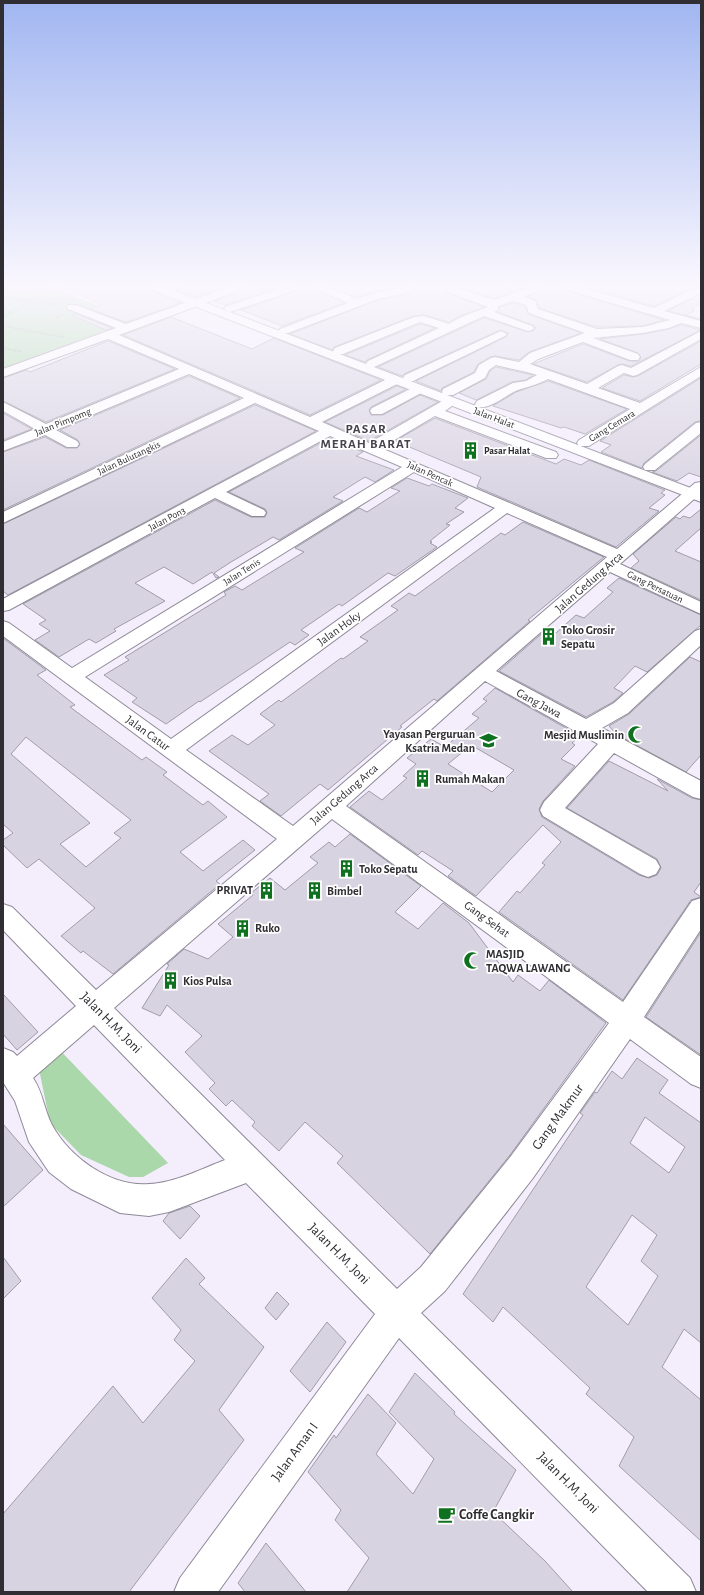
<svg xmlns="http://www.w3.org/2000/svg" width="704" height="1595" font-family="'Alegreya Sans',sans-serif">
	<rect width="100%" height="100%" fill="#f3edfc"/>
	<path fill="#aad8aa" d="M 3,287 L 51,287 L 135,320 L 3,368 Z
		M 54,1044 L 168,1163 L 143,1177 L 129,1177 L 81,1155 L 50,1123 L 39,1069 Z"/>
	<path fill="#d8d3e1" stroke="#a19caa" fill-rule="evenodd" d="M 63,287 L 148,287 L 149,290 L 181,303 L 126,322 L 90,309 L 102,305 Z
		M 182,287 L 224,287 L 196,297 L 178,291 Z
		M 245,287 L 279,287 L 225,305 L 215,301 L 244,290 Z
		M 301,287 L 311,287 L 344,303 L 282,326 L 241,310 L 299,290 Z
		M 331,287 L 397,287 L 357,297 Z
		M 419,287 L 447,287 L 446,291 L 447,293 L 484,307 L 460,316 L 449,322 L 424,315 L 413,316 L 334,347 L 332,350 L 290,334 L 378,300 L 407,294 Z
		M 458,287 L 526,287 L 494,298 Z
		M 547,287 L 562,287 L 564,290 L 664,320 L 643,326 L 597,327 L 539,308 L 536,300 L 528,297 Z
		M 586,287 L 693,287 L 654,306 Z
		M 692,299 L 701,301 L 701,303 L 691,309 L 695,310 L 686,315 L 700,319 L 668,311 Z
		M 514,303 L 525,306 L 528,314 L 581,333 L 529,352 L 519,360 L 495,356 L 490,357 L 478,364 L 474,372 L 442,388 L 441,391 L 416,381 L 506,337 L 508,333 L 500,330 L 404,374 L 402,376 L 378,367 L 484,318 L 528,332 L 533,331 L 536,328 L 533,325 L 498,312 L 500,307 Z
		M 76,314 L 112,328 L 106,330 L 71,315 Z
		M 171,317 L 252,349 L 274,338 L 381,380 L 310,415 L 123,335 Z
		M 420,324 L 435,328 L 367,360 L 365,362 L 345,355 Z
		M 681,325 L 701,330 L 631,366 L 622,364 L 618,365 L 587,382 L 533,364 L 583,344 L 629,361 L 638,362 L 641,358 L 638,353 L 600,339 L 643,334 L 669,329 Z
		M 108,341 L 175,369 L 46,422 L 3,401 L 3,378 L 26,370 L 30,372 Z
		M 701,341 L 701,364 L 640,401 L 602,388 L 624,375 L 633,377 L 638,376 Z
		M 496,367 L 533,375 L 526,380 L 512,382 L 476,400 L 459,393 L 486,379 L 490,371 Z
		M 189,376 L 240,398 L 3,510 L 3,452 L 45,437 L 66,448 L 77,448 L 80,445 L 78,440 L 60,430 Z
		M 701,378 L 701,421 L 695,422 L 644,463 L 642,468 L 601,452 L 611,445 L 600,441 Z
		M 548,381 L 627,409 L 585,434 L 564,427 L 561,428 L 493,406 L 516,392 Z
		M 397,386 L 406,389 L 371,407 L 369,410 L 371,415 L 383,415 L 420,395 L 438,402 L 369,441 L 325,422 Z
		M 255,405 L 316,431 L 8,595 L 3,591 L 3,524 Z
		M 3,413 L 32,429 L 3,440 Z
		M 435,418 L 556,464 L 564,459 L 581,465 L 589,460 L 665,490 L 661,493 L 665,495 L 649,508 L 659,511 L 616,547 L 477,487 L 481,477 L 395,441 Z
		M 701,435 L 701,477 L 689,473 L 677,481 L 652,472 L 656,471 Z
		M 330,438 L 363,452 L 356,456 L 394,470 L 375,482 L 365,477 L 333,497 L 343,501 L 279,540 L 273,537 L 231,562 L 214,573 L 219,577 L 216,578 L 212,572 L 193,584 L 164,567 L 135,583 L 165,601 L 114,629 L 116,631 L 96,643 L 89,639 L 59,657 L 35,640 L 50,631 L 39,624 L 46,620 L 23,604 L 215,500 L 251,517 L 265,517 L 267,512 L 265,509 L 229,492 Z
		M 407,478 L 429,486 L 432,484 L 468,498 L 455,508 L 464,512 L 446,524 L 450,525 L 430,541 L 432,542 L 430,543 L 437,547 L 395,576 L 388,573 L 342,606 L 339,604 L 301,630 L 309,635 L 295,645 L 290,642 L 200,702 L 199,701 L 166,724 L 132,702 L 137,698 L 104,675 L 129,660 L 125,657 L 226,595 L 224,592 L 235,586 L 242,590 L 304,552 L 295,548 L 359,508 L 367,512 L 400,491 L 391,488 Z
		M 701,509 L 701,528 L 675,551 L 701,562 L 701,600 L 631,568 L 639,561 L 633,554 L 676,517 L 680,519 L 683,516 L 690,518 Z
		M 523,522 L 604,557 L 528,620 L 530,621 L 437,701 L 434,699 L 400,726 L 402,727 L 328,790 L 320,784 L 281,816 L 260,801 L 269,794 L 209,751 L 232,735 L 248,745 L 275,725 L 260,714 L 279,700 L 281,702 L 341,658 L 343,659 L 368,641 L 360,637 L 398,610 L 391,606 L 409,593 L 415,596 L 501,533 L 505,535 Z
		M 619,578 L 701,615 L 701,625 L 647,672 L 635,666 L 614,688 L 623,693 L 613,702 L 586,717 L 499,671 L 547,629 L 556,633 L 576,615 L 584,618 L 613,592 L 607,588 Z
		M 3,638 L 46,670 L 37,675 L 75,705 L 70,707 L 142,760 L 146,757 L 167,772 L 163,775 L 203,805 L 208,801 L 227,817 L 180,852 L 203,871 L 243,840 L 255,850 L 216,881 L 220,884 L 113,974 L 83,951 L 81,953 L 61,936 L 95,908 L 39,859 L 27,868 L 3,845 L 3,840 L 13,833 L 3,824 ZM 26,737 L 131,820 L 114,833 L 121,838 L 86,867 L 60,844 L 90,823 L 11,754 Z
		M 690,657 L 701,662 L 701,755 L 686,772 L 616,734 L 609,726 L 629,714 Z
		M 495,688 L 580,736 L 572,743 L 575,745 L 561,759 L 575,766 L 543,801 L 539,809 L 542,817 L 639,875 L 649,878 L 657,875 L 661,868 L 657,859 L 567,808 L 609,761 L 668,791 L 657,779 L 692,798 L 701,800 L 701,882 L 694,892 L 701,897 L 691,900 L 623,1000 L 499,912 L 517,891 L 520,893 L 545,865 L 542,863 L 561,842 L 543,825 L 476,896 L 448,876 L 453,871 L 422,851 L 418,855 L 350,807 L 369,791 L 382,800 L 407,778 L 403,776 L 416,764 L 407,758 L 431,739 L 445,747 L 479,718 L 472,714 L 487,701 L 483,699 ZM 471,745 L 514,770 L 492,792 L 448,764 Z
		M 350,834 L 421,886 L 395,912 L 418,929 L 443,903 L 469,923 L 513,982 L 518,975 L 540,991 L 549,980 L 606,1023 L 510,1155 L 430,1254 L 337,1163 L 343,1156 L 305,1122 L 279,1151 L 252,1126 L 255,1122 L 232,1100 L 226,1106 L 209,1089 L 215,1083 L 185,1052 L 202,1036 L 167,1005 L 160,1016 L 142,1008 L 169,965 L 167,964 L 184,949 L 208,959 L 233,937 L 218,924 L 253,895 L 251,893 L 270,878 L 285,890 L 318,863 L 310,857 L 329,842 L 335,847 Z
		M 701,932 L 701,1055 L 646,1017 Z
		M 3,994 L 38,1032 L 17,1050 L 3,1034 Z
		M 637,1058 L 668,1080 L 659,1093 L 701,1123 L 701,1343 L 684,1329 L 662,1367 L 701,1400 L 701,1541 L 619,1466 L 634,1437 L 586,1394 L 590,1388 L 503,1307 L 493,1322 L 463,1294 L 583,1115 L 580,1113 L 595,1092 L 597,1093 L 612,1071 L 622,1079 ZM 645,1117 L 685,1147 L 669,1173 L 630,1143 ZM 632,1215 L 657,1235 L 641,1261 L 658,1276 L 628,1325 L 586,1287 Z
		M 3,1124 L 43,1170 L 3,1207 Z
		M 190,1206 L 200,1216 L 180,1239 L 163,1221 L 169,1213 Z
		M 3,1257 L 21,1281 L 3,1299 Z
		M 186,1258 L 205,1278 L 199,1284 L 264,1347 L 219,1410 L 244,1440 L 129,1592 L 3,1592 L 3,1514 L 113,1386 L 143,1423 L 195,1361 L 174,1340 L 181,1330 L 152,1298 Z
		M 277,1292 L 289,1304 L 276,1320 L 265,1308 Z
		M 327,1322 L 346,1342 L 310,1392 L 290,1371 Z
		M 415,1373 L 455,1412 L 454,1414 L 516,1470 L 493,1512 L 545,1561 L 573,1592 L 347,1592 L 369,1558 L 335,1520 L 341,1510 L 308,1472 L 334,1435 L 336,1438 L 368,1394 L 396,1423 L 376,1454 L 413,1494 L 434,1459 L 389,1412 Z
		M 266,1543 L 306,1592 L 245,1592 L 238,1583 Z"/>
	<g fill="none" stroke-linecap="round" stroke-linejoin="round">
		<defs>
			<path id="minor" d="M 169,287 L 181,287 L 174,291 L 170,290 Z
				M 229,287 L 244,287 L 243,289 L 119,335 L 310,417 L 391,377 L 399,377 L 401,380 L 399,383 L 322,422 L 369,443 L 444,400 L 454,400 L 456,403 L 445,411 L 556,452 L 558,455 L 556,458 L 546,458 L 435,416 L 381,448 L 617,549 L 695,483 L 701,482 L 701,493 L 620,564 L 701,602 L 701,614 L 610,572 L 496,671 L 586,719 L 614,703 L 695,631 L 701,629 L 701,645 L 628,713 L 602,728 L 701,781 L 701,799 L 693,797 L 614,753 L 565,808 L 656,860 L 660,867 L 656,874 L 648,877 L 640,874 L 543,816 L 540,810 L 544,802 L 598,744 L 485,681 L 346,806 L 623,1002 L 692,901 L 701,898 L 701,929 L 644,1017 L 701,1057 L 701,1088 L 691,1084 L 630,1039 L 533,1178 L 445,1291 L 421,1313 L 690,1578 L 696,1592 L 648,1592 L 399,1338 L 218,1592 L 174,1592 L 180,1578 L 375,1314 L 246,1183 L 169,1212 L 149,1216 L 120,1213 L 71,1189 L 49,1172 L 29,1142 L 15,1101 L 3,1082 L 3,1048 L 13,1052 L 17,1056 L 76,1006 L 3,930 L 3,904 L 12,907 L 96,990 L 277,839 L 3,636 L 3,621 L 9,623 L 72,668 L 402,467 L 330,436 L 226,492 L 264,510 L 266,513 L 264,516 L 252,516 L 215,498 L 9,610 L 3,611 L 3,599 L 319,431 L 255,403 L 3,523 L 3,512 L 244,398 L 189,374 L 56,430 L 77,441 L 79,444 L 77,447 L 67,447 L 45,435 L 3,451 L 3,442 L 35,429 L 3,411 L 3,402 L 46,424 L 179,369 L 108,339 L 3,377 L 3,369 L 116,328 L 68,309 L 67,307 L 68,305 L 76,305 L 126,324 ZM 414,472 L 495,508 L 171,739 L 85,677 ZM 507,513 L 607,557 L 293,826 L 186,750 ZM 332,819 L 609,1023 L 511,1156 L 421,1267 L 397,1289 L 114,1008 ZM 94,1025 L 225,1160 C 201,1169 175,1183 149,1184 C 111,1187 70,1158 52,1125 C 44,1110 43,1092 33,1078 Z
				M 284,287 L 300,287 L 299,289 L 233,311 L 229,312 L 224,309 L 225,307 Z
				M 312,287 L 327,287 L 357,299 C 377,292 397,287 418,287 L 406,293 L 378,299 L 288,333 L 280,333 L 278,331 L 280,329 L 348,303 Z
				M 531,287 L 546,287 L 524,297 L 535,301 L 538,309 L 597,329 L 643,327 L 670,320 L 564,289 L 563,287 L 580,287 L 654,308 L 697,287 L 701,287 L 701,293 L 664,311 L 701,321 L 701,328 L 681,323 L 669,328 L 643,333 L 593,338 L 638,354 L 640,357 L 638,360 L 630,360 L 583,342 L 538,359 L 530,364 L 587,384 L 618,366 L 622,365 L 631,368 L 701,331 L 701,339 L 637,375 L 633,376 L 624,373 L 598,388 L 640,403 L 701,367 L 701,376 L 589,446 L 579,446 L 577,443 L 579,440 L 630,409 L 548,379 C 539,384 531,386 521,389 C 507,393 492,410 477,407 L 475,404 L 477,401 L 513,383 L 526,381 L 537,375 C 523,370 510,369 496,365 L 489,370 L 485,378 L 453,395 L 443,395 L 442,392 L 443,389 L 475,373 L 479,365 L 491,358 L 495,357 L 519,362 L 530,353 L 585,333 L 529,313 L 526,305 L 514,301 L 498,306 L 498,310 L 494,312 L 532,326 L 534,328 L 532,330 L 528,331 L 484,316 L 372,368 L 368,367 L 366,364 L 368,361 L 439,328 L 420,322 L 343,354 L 335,354 L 333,351 L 335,348 L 414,317 L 424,316 L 449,324 L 461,317 L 488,307 L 448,292 L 447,290 L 448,288 L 456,288 L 494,300 Z
				M 501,331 L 507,334 L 505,336 L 413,381 L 405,381 L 403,378 L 405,375 Z
				M 418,385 L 424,389 L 423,392 L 382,414 L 372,414 L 370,411 L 372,408 Z
				M 701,422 L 701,433 L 655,470 L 645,470 L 643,467 L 645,464 L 696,423 Z"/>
			<path id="major" d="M 149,287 L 164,287 L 701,492 L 701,502 L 150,289 Z"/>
		</defs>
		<use href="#minor" stroke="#8e8997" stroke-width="2"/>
		<use href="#major" stroke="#8e8997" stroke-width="2"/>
		<path stroke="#8e8a94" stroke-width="1.5" stroke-dasharray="1 1.5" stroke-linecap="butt" d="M 26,287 L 45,290
			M 54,287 L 71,295
			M 3,290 L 7,287
			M 3,297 L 60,305
			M 3,311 L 12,312
			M 3,318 L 50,287
			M 56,318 L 62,314
			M 3,326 L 63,337
			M 3,348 L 22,352"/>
		<use href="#minor" fill="#fff" fill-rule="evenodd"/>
		<use href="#major" fill="#fff" fill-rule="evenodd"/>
	</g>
	<linearGradient id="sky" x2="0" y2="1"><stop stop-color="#a1b6f1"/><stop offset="0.56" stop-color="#faf7fe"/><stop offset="1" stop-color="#faf7fe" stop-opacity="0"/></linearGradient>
	<rect width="704" height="510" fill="url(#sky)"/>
	<defs>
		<symbol id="building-bare" viewBox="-9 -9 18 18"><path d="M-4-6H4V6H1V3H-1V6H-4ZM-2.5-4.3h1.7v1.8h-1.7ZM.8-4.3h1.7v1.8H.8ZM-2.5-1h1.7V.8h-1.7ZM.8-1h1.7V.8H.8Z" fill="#0f711f" stroke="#fff" stroke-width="2.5" paint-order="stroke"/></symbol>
		<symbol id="mosque-bare" viewBox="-9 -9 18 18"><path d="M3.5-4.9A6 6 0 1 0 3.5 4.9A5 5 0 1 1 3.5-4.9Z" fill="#0f711f" stroke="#fff" stroke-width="2.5" paint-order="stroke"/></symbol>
		<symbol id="school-bare" viewBox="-9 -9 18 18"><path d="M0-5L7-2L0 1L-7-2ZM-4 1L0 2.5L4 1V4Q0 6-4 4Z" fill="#0f711f" stroke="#fff" stroke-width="2.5" paint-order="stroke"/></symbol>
		<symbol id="cafe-bare" viewBox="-9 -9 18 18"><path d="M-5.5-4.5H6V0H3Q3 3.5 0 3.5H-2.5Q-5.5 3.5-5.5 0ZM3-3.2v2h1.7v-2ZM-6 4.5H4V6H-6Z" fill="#0f711f" stroke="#fff" stroke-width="2.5" paint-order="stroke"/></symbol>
	</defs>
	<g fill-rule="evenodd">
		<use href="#building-bare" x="458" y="438" width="25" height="25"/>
		<use href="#building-bare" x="536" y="624" width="25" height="25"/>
		<use href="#mosque-bare" x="624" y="722" width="25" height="25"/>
		<use href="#school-bare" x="476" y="728" width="25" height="25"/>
		<use href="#building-bare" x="410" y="766" width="25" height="25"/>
		<use href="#building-bare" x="334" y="856" width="25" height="25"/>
		<use href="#building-bare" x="254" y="878" width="25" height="25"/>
		<use href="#building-bare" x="302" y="878" width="25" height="25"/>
		<use href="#building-bare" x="230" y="916" width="25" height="25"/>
		<use href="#mosque-bare" x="460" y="948" width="25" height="25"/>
		<use href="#building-bare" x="158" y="968" width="25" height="25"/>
		<use href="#cafe-bare" x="434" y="1502" width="25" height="25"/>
	</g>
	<g text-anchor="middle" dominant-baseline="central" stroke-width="3.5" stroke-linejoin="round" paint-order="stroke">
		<g font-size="10" fill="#302e33" stroke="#fff">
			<text transform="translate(494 418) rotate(21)">Jalan Halat</text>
			<text transform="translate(63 422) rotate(-22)">Jalan Pimpomg</text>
			<text transform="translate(612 426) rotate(-31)">Gang Cemara</text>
			<text transform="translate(129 458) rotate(-25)">Jalan Bulutangkis</text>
			<text transform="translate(430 474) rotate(24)">Jalan Pencak</text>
			<text transform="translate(167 519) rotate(-28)">Jalan Pon3</text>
			<text transform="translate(242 572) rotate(-32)">Jalan Tenis</text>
			<text transform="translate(655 587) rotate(26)">Gang Persatuan</text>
		</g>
		<g font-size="10" font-weight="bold" fill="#302e33" stroke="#fff" text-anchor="start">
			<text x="484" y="451">Pasar Halat</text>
		</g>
		<g font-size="12" fill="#302e33" stroke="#fff">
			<text transform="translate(589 582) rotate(-41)">Jalan Gedung Arca</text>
			<text transform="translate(339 628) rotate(-36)">Jalan Hoky</text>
			<text transform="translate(539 703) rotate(28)">Gang Jawa</text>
			<text transform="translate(148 733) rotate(36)">Jalan Catur</text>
			<text transform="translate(344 794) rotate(-41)">Jalan Gedung Arca</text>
			<text transform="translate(487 919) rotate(36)">Gang Sehat</text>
		</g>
		<g font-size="12" font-weight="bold" fill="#302e33" stroke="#fff" text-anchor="start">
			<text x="561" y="630">Toko Grosir<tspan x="561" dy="14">Sepatu</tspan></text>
			<text x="475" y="734" text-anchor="end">Yayasan Perguruan<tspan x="475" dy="14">Ksatria Medan</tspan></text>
			<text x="624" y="735" text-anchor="end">Mesjid Muslimin</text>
			<text x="435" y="779">Rumah Makan</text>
			<text x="359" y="869">Toko Sepatu</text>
			<text x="253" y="890" text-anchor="end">PRIVAT</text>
			<text x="327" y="891">Bimbel</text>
			<text x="255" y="928">Ruko</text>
			<text x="486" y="954">MASJID<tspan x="486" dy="14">TAQWA LAWANG</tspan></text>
			<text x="183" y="981">Kios Pulsa</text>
		</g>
		<g font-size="13" font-weight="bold" letter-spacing="1" fill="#46414d" stroke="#fff">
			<text x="366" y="429">PASAR<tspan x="366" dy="15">MERAH BARAT</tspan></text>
		</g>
		<g font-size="14" fill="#302e33" stroke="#fff">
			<text transform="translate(111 1023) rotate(45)">Jalan H.M. Joni</text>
			<text transform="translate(558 1117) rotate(-54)">Gang Makmur</text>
			<text transform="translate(339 1254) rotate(45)">Jalan H.M. Joni</text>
			<text transform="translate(295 1452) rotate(-54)">Jalan Aman I</text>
			<text transform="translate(568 1483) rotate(45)">Jalan H.M. Joni</text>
		</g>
		<g font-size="14" font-weight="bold" fill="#302e33" stroke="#fff" text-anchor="start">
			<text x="459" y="1515">Coffe Cangkir</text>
		</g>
	</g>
	<rect width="704" height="1595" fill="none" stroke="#302e33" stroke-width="8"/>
</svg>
